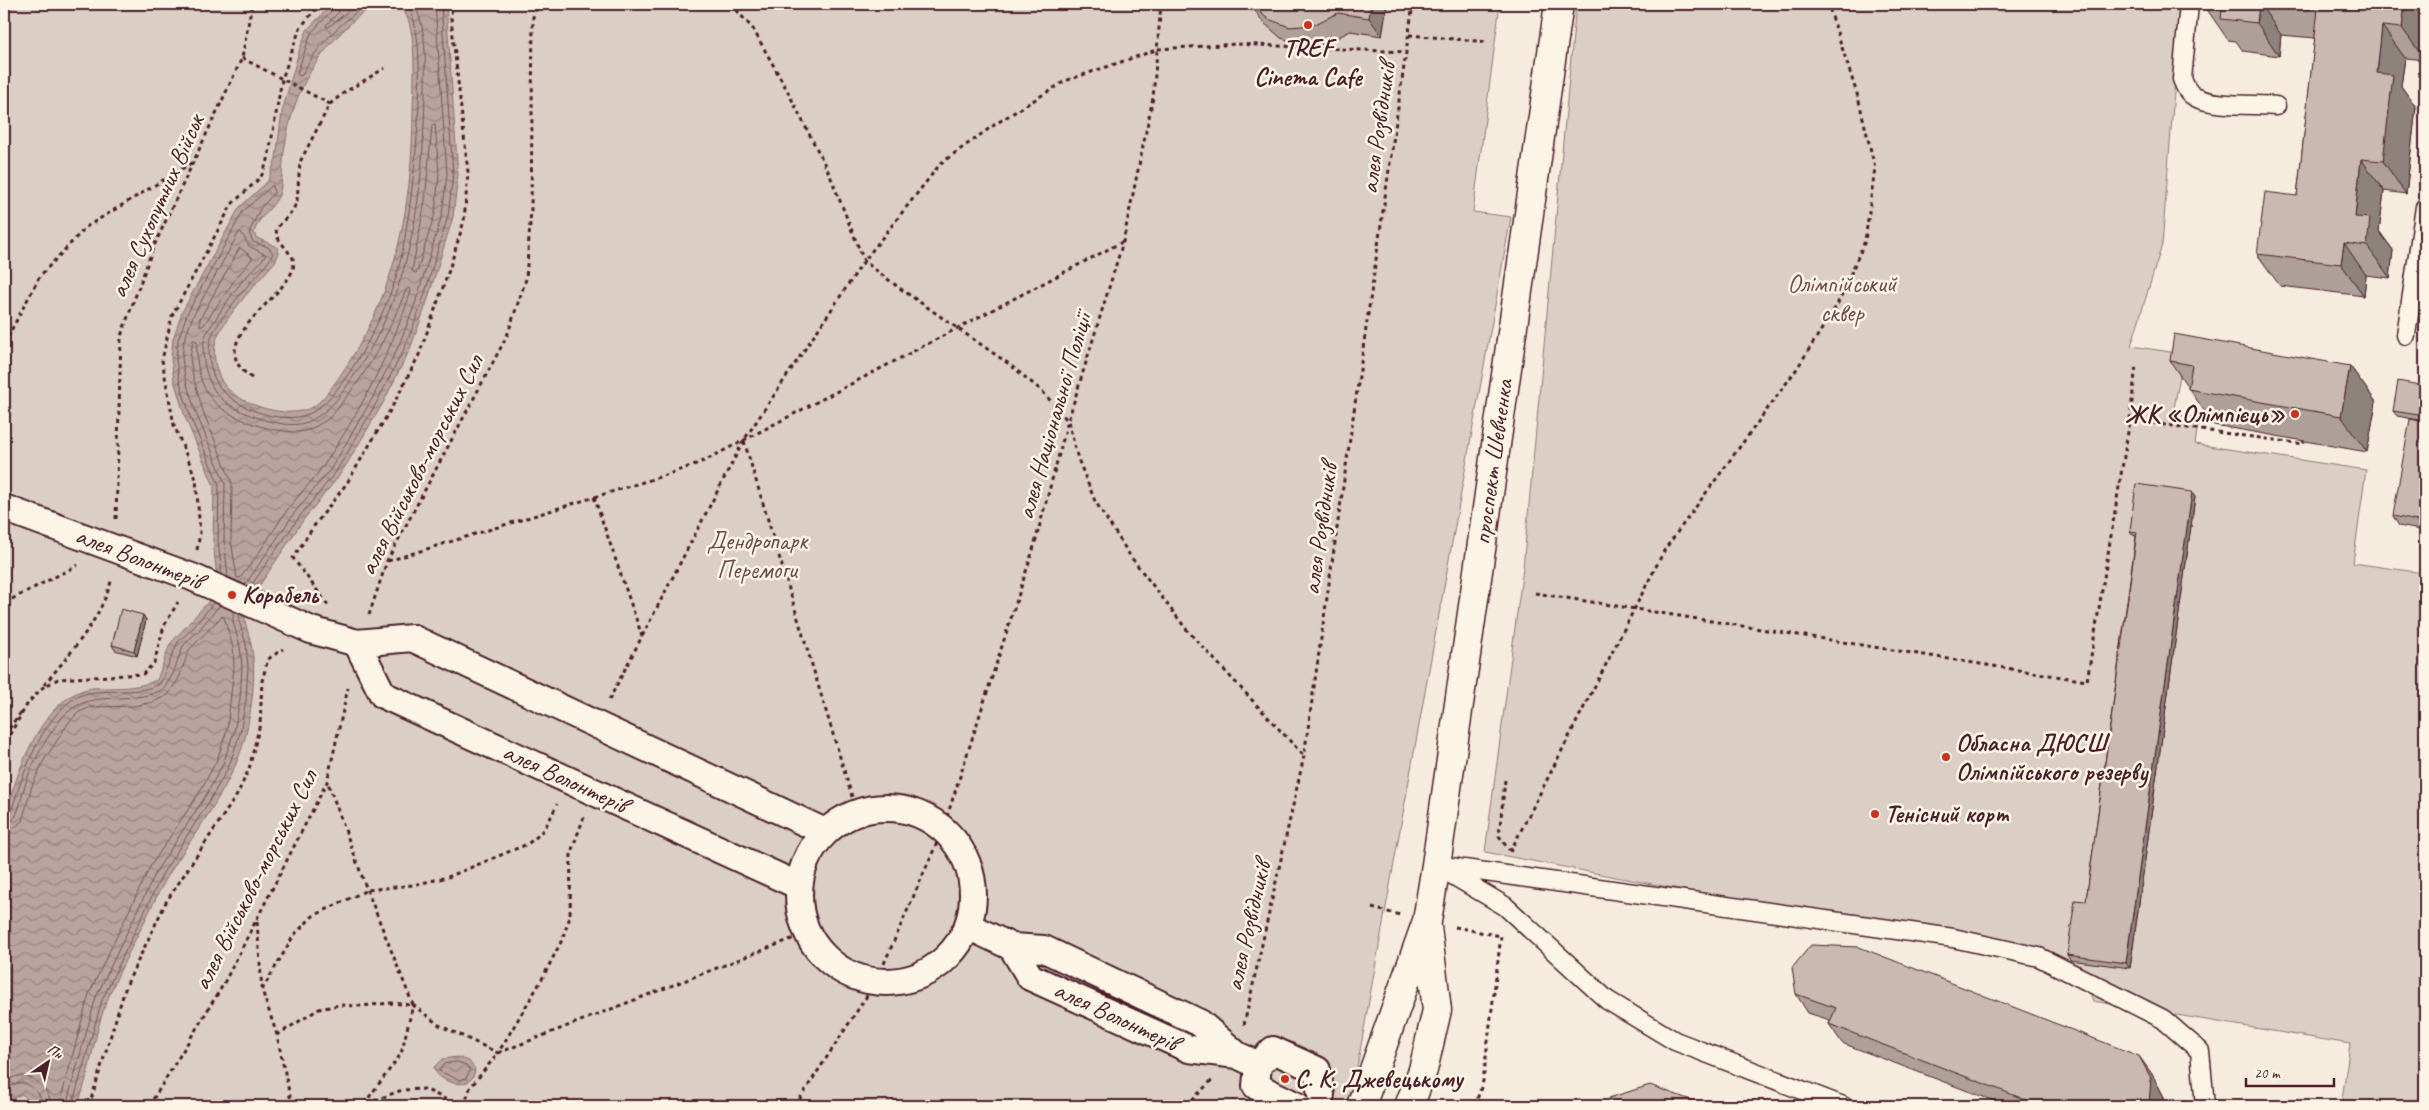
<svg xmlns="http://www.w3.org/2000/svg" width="2429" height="1110" font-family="Caveat,sans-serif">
	<defs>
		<pattern id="water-waves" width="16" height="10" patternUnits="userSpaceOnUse" patternTransform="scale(1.25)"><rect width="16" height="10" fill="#b8a39e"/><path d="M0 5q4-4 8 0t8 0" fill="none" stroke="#988481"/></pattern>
	</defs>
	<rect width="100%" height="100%" fill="#f5ecde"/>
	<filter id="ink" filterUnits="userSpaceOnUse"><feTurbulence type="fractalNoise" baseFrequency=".02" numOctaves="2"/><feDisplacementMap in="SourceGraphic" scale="10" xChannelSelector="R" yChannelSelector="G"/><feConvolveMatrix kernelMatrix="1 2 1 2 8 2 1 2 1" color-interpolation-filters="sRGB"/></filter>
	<g filter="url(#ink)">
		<path fill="#dbcec4" stroke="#927678" d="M 4,4 L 1500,4 L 1473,212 L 1511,217 L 1350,1106 L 4,1106 Z
			M 1576,4 L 2181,4 L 2162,245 L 2131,346 L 2184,354 L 2173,414 L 2199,418 L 2195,444 L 2366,470 L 2353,563 L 2423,573 L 2425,562 L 2425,1106 L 2341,1106 L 2350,1044 L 2093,1001 L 2081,966 L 1485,852 L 1523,568 Z"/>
		<path fill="url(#water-waves)" stroke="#8c6e70" d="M 332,4 L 383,4 C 368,7 358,16 348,26 C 311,61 293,96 285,146 C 282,158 283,185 279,195 C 274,208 258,216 254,233 L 257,238 L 277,247 L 279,253 L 275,262 C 260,279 221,321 216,341 C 212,355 216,376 226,387 C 244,407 295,422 317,404 C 329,393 340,376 349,362 C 398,286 412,202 413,112 C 413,87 420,18 397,4 L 446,4 L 458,175 L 453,217 L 425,308 L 410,349 L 383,403 L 354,452 L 339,476 L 304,519 L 245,607 C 243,621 248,630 251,644 C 257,672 252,706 246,734 C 231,796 181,845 154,902 C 138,935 120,968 107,1001 C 93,1035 91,1073 77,1106 L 34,1106 L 22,1094 L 4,1103 L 4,821 C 15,778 38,703 86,689 C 91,687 99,688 105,688 C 124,688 140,687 157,680 L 170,644 L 208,602 L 215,591 L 217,577 L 213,541 L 214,486 L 185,417 L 174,380 L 171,359 L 173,339 L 182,312 L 239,208 L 268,181 L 276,158 L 282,112 L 299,51 L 307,30 Z
			M 458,1057 L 469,1061 L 475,1069 C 473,1096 434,1080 434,1067 L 442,1059 Z"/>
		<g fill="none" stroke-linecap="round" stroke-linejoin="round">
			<path stroke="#765459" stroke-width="1" d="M 334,4 L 333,9 L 311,33 L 297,73 L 299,76 L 302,75 C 316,46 341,23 367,4
				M 340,4 L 339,12 L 326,25 L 327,28 L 357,4
				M 435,124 L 439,174 L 435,213 L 417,272 L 415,273 L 412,271 L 425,201 L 432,126 Z
				M 240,248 L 251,256 L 252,259 L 236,278 L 203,326 L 200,326 L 200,319 Z
				M 410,288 L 411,291 C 391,352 360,412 324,465 C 313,481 299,494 288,509 C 272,532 258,556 240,578 L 237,578 L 231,540 L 232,483 L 203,411 L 193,376 L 190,358 L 193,340 L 197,341 C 196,362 198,381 211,398 C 226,419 280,436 305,431 C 312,429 322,423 328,419 C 334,414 339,407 343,401 C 371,368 390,330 406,290 Z
				M 222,575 L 218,541 L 219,485 L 190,416 L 179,379 L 176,359 L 178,340 L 187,314 L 243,211 L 273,185 L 274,193 L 260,209 L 249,233 L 253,242 L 268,247 L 273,253 C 268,265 258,274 250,283 C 240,294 215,325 211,338 C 206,355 211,380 224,392 C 245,413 295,429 320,407 C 352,380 385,314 397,274 C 410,232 435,33 406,4
				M 228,577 L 224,540 L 225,483 L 196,413 L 185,378 L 182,358 L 184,341 L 193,316 L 238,234 L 241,232 L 249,246 L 266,255 C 259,264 251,272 243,280 C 233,293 223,307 215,320 C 212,325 207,331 205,337 C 200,356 206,379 217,394 C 231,412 283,430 304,423 C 310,422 319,416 324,412 C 338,401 349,383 359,368 C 414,282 423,192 425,93 C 425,64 428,30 414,4
				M 245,585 L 295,512 L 330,470 L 344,447 L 373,397 L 399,345 L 415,304 L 442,215 L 447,174 L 435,4
				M 250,587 L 300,516 L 335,473 L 349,450 L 378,400 L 405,347 L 421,306 L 448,216 L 453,174 L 441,4
				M 4,816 L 11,813 C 21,778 47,700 89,693 C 114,689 136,695 160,684 L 178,642 L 194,627 L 214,602
				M 4,822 C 9,822 14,821 16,815 C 21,805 22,793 26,782 C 34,760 46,738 61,719 C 89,685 128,708 164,689 L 173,674 L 183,646 L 198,631 L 220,605
				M 4,830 L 15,827 L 22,821 L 32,786 L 43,762 L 69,722 L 79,712 L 91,707 L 134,706 L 153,702 L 168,695 L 179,678 L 189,650 L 221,617 L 224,617 L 233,647 L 234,667 L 227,730 L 217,760 L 199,793 L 150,867 L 89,994 L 59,1106
				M 458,1062 L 466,1065 L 470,1070 L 466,1078 L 460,1080 L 439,1071 L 444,1064 Z
				M 4,1081 C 10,1079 16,1075 23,1076 C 37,1077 51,1093 51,1106
				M 4,1089 C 9,1087 17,1082 23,1083 C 32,1084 43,1097 44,1106
				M 66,1106 L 96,997 L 157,870 L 205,797 L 223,764 L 234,732 L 240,699 L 242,667 L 240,646 L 233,622 L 233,611
				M 72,1106 L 102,1000 L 163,873 L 210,800 L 229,766 L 240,733 L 246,700 L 248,667 L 246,644 L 239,621 L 239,614"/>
			<defs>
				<path id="service" d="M 2189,4 L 2182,79 C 2185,86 2187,93 2195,97 C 2214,107 2254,104 2276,106
					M 2406,335 L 2425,207
					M 1436,865 L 1953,938 L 2039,957 L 2163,1019 L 2200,1051 L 2205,1106
					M 1444,870 L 1505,906 L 1607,1000 L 1675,1041 L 1843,1106"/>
				<path id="pedestrian" d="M 4,508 L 192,577 L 311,630 L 357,643 L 412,638 L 825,832
					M 357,643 L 383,695 L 799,886
					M799 895a87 87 0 1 1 174 0a87 87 0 1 1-174 0Z
					M 968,926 L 1012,947 L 1044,949 L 1200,1023 L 1237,1055 L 1258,1065
					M 1012,947 L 1030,977 L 1189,1049 L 1237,1055
					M 1297,1106 L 1256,1086 L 1258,1065 L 1273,1050 L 1317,1070 L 1321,1095"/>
				<path id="secondary" d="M 1361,1106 L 1427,921 L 1436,865 L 1559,4
					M 1409,1106 L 1423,1070 L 1437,1010 L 1427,927"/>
			</defs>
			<use href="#service" stroke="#4a1f2b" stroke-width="21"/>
			<use href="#pedestrian" stroke="#4a1f2b" stroke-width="30"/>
			<use href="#secondary" stroke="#4a1f2b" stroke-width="31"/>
			<path stroke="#4a1f2b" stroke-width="3" stroke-dasharray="4 4" stroke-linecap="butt" d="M 731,4 L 753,29 L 786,88 L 829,173 L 864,261 L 898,287 L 1009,364 L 1042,391 L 1068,421 L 1078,459 L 1095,501 L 1131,557 L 1187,630 L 1304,756
				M 1409,35 L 1488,42
				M 242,58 L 330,104
				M 4,344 L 40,276 L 86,227 L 193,162
				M 252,378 C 200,344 283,300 293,269 C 294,266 293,261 293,258 L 277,237 L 276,229 L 293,210 L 297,201 L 300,162 L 330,104 L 345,92 L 385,68
				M 2130,420 L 2303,444 L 2304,438
				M 744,441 L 857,813
				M 594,497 L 642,636
				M 116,519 L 121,336 L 153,248 L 242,58 L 252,4
				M 197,550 L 200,533 L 196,479 L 174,425 L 162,360 L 172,316 L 232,204 L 261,177 L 268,160 L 282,79 L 300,28 L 320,4
				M 388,561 L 669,474 L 704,461 L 1122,242
				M 1535,593 L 2087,681 L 2130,420 L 2136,364
				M 4,600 L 12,599 L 78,565
				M 328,605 L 293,558 L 314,526 L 347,483 L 392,407 L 419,355 L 449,270 L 464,221 L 468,172 L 451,18 L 452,4
				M 369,615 L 387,561 L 507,336 L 526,279 L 531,210 L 533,17 L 538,4
				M 44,685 C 71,652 101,620 112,578
				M 609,700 L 744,440 L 864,261 L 941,163 L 997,123 L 1065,81 L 1159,49 L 1236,44 L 1406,52
				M 4,735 L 22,711
				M 4,750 L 10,734 L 28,703 L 42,688 L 58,679 L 143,674 L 154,663 L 164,626 L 178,602
				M 1505,780 L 1499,836 L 1509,850
				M 1510,852 L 1665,549 L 1796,370 L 1837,305 L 1865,241 L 1875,168 L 1858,97 L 1828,4
				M 1372,908 L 1400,915
				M 257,922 L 262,990 L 277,1035 L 292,1106
				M 1455,927 L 1500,936
				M 262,990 L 294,935 L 313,916 L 367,890 L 413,885 L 448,877 L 525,845 C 543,835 549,822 557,804
				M 1244,1025 L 1304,756 L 1413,4
				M 277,1035 L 319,1009 L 339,1005 L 361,1006 L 391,1003 L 413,1005 L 367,890 L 328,783
				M 364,1104 L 401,1054 L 413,1005 L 439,1025 L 498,1053 L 541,981 L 561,942 L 570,917 L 571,852 L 584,817
				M 89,1106 L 126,986 L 166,902 L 237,795 L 249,769 L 260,724 L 262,681 L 268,659 L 283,649
				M 149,1106 L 223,985 L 327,782 L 348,688
				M 360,1106 L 402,1090 L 425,1089 L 459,1106
				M 464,1106 L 470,1088 L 498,1053 L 807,933
				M 795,1106 L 876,982 L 943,829 L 1033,550 L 1068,421 L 1123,242 L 1153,98 L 1161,4
				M 1186,1106 L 1212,1080
				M 1475,1106 L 1483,1081 L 1501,936"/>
			<use href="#service" stroke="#fcf5e5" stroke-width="18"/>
			<use href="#pedestrian" stroke="#fcf5e5" stroke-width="26"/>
			<use href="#secondary" stroke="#fcf5e5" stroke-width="28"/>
		</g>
		<path fill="#ae9f98" stroke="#4a1f2b" d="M 1250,4 L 1387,4 L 1382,36 L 1350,31 L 1326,44 L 1303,45 L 1281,38 L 1263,22 Z
			M 2206,4 L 2422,4 L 2425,8 L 2425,60 L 2405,58 L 2401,86 L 2416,107 L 2406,194 L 2384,191 L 2379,231 L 2393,250 L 2390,278 L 2366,275 L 2364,296 L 2280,286 L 2257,254 L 2297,196 L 2315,38 L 2281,35 L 2279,56 L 2243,51 L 2236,41 L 2228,40 L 2206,8 Z
			M 2170,361 L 2350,366 L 2376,402 L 2367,452 L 2214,425 Z
			M 2425,386 L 2425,421 L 2397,416 L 2393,411 Z
			M 2425,422 L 2425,531 L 2399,526 L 2393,516 Z
			M 2195,497 L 2130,968 L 2070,960 L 2067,955 L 2086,901 L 2136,536 L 2133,535 L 2130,531 Z
			M 143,615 L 146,620 L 137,656 L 115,650 L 112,645 Z
			M 1796,994 L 2152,1074 L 2164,1097 L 2163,1106 L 2007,1106 L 1842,1043 L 1829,1024 L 1830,1020 L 1808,1013 Z"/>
		<path fill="#8d827c" stroke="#4a1f2b" d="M 1371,4 L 1387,4 L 1382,36 L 1369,18 Z
			M 2259,4 L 2260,4 L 2281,35 L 2279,56 L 2257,23 Z
			M 2405,4 L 2422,4 L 2425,8 L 2425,60 L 2402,28 Z
			M 2382,26 L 2405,58 L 2401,86 L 2416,107 L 2406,194 L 2383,161 L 2377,73 Z
			M 2361,159 L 2384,191 L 2379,231 L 2393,250 L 2390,278 L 2367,246 L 2355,217 Z
			M 2344,243 L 2366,275 L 2364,296 L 2341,264 Z
			M 2350,366 L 2376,402 L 2367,452 L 2341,416 Z
			M 2192,492 L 2195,497 L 2130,968 L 2126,963 Z
			M 2425,505 L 2425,526 L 2422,522 Z
			M 143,615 L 146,620 L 137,656 L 134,651 Z
			M 2139,1056 L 2152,1074 L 2164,1097 L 2163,1106 L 2147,1106 Z"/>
		<path fill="#cab9b1" stroke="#4a1f2b" d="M 1250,4 L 1371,4 L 1369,18 L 1338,13 L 1313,25 L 1290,27 L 1268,19 Z
			M 2206,4 L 2259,4 L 2257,23 L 2221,19 L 2222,10 L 2206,8 Z
			M 2270,4 L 2405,4 L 2402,28 L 2382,26 L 2377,73 L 2393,75 L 2383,161 L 2361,159 L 2355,217 L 2370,218 L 2367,246 L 2344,243 L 2341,264 L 2257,254 L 2265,192 L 2297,196 L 2318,9 Z
			M 2174,334 L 2350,366 L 2341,416 L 2188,389 L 2192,365 L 2170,361 Z
			M 2398,381 L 2425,386 L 2425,416 L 2393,411 Z
			M 2410,419 L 2425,422 L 2425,505 L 2422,522 L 2393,516 Z
			M 2136,484 L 2192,492 L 2126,963 L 2067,955 L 2075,900 L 2086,901 L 2137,532 L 2130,531 Z
			M 121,609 L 143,615 L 134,651 L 112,645 Z
			M 1811,945 L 1859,947 L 2139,1056 L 2151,1078 L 2149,1104 L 2147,1106 L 2042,1106 L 1829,1024 L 1836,1008 L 1796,994 L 1792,968 Z
			M 1650,1085 L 1707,1106 L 1609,1106 L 1609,1098 Z"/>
	</g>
	<g fill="#c8321e" stroke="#fcf5e5" stroke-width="2">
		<circle cx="1308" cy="25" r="5"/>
		<circle cx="2295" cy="414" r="5"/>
		<circle cx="232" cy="595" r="5"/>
		<circle cx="1946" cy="757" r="5"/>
		<circle cx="1875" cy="814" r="5"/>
		<circle cx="1285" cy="1079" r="5"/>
	</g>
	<g text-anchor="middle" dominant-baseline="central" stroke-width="5" stroke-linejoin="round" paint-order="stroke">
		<g font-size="25" font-weight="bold" fill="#4a1f2b" stroke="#fcf5e5" text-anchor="start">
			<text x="1308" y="48" text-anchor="middle">TREF<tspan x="1308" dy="29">Cinema Cafe</tspan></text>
			<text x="2285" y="414" text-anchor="end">ЖК «Олімпієць»</text>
			<text x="242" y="595">Корабель</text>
			<text x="1956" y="743">Обласна ДЮСШ<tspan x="1956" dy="29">Олімпійського резерву</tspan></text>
			<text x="1885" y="814">Тенісний корт</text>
			<text x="1295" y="1079">С. К. Джевецькому</text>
		</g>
		<g font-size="25" fill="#4a1f2b" stroke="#fcf5e5">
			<text transform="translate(1378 128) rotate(-82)">алея Розвідників</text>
			<text transform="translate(157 206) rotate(-66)">алея Сухопутних Військ</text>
			<text transform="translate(1054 416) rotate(-74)">алея Національної Поліції</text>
			<text transform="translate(1493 462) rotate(-82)">проспект Шевченка</text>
			<text transform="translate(421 465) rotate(-63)">алея Військово-морських Сил</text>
			<text transform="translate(1320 529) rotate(-82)">алея Розвідників</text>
			<text transform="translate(139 558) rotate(21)">алея Волонтерів</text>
			<text transform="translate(565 778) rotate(25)">алея Волонтерів</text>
			<text transform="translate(255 880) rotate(-63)">алея Військово-морських Сил</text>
			<text transform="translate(1248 926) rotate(-77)">алея Розвідників</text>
			<text transform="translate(1116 1016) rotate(25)">алея Волонтерів</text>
		</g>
		<g font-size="25" fill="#6e4b51" stroke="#fcf5e5">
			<text x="1842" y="284">Олімпійський<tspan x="1842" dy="29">сквер</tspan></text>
			<text x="757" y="541">Дендропарк<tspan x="757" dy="29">Перемоги</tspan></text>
		</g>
	</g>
	<rect width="2429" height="1110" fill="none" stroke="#fcf5e5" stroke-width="20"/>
	<rect x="10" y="10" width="2409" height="1090" fill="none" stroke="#4a1f2b" stroke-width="2" filter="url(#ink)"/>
	<g transform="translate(48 1062) rotate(34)" stroke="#fcf5e5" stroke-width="4" paint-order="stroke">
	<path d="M0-4L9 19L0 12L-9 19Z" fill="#4a1f2b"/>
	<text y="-8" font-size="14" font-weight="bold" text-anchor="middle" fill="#4a1f2b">Пн</text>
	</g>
	<path d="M2246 1078v8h88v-8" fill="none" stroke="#4a1f2b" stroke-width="2.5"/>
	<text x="2254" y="1078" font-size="15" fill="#4a1f2b" stroke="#fcf5e5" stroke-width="4" paint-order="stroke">20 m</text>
</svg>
